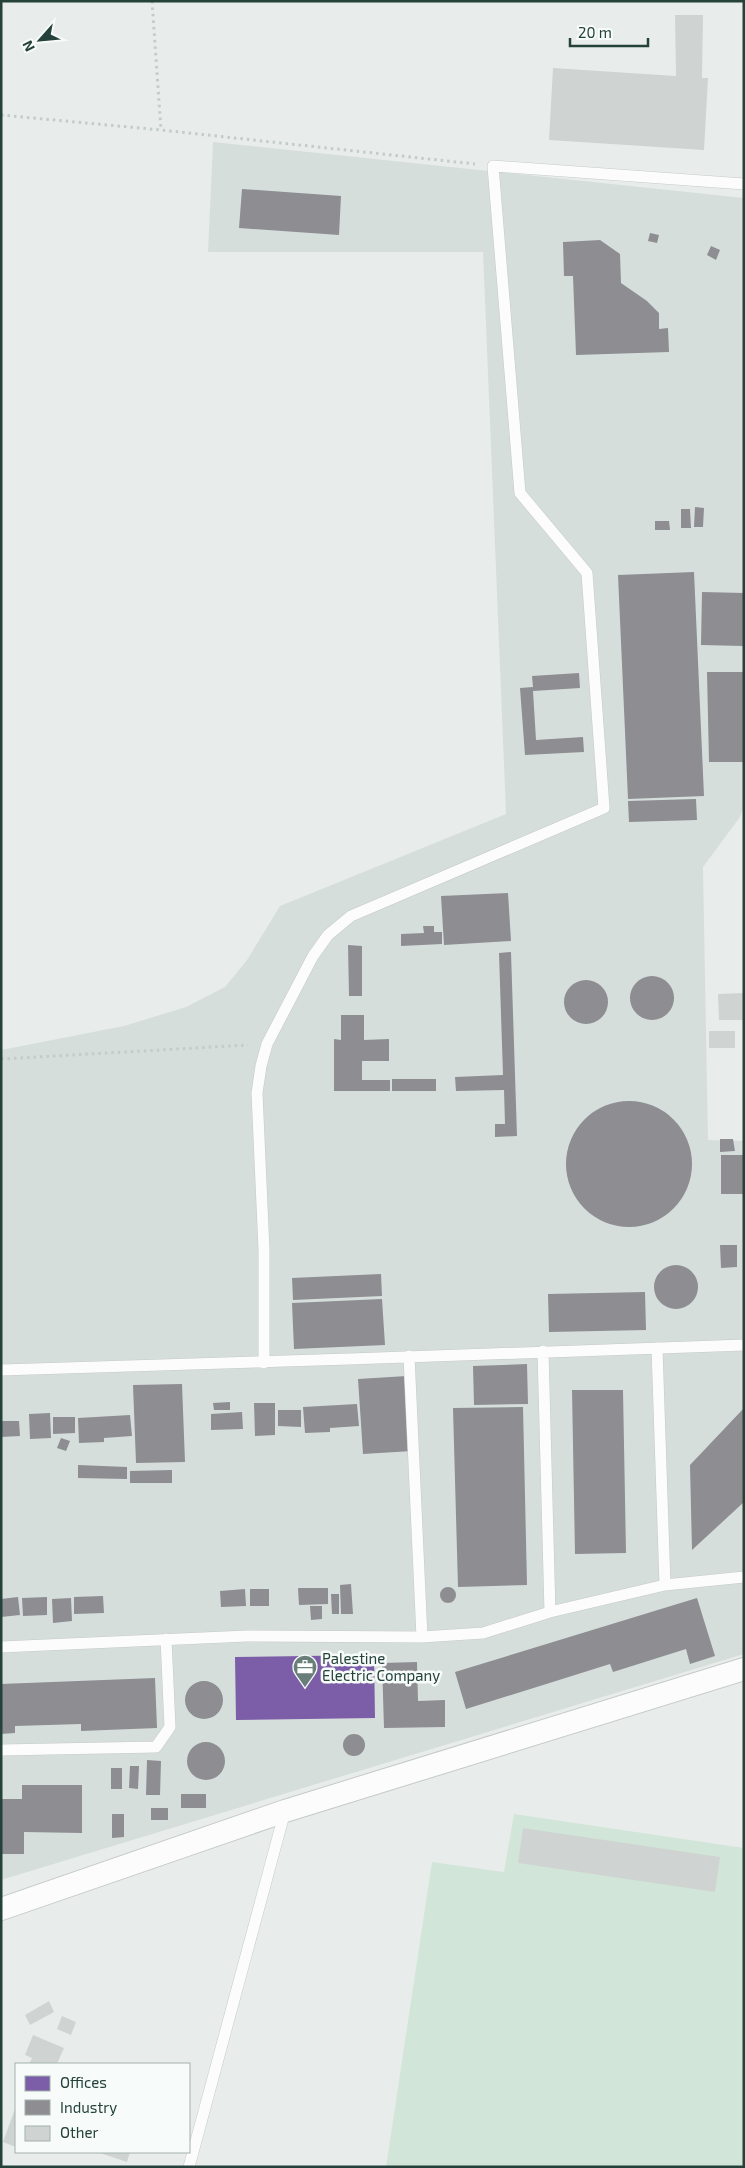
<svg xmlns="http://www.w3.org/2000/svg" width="745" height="2168" font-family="'Exo 2',sans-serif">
	<rect width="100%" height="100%" fill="#e8edeb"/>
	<path fill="#d6dedb" d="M 213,142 L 744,198 L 744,805 L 740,817 L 703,867 L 708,1140 L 744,1141 L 744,1654 L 1,1880 L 1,1050 L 124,1026 L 186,1007 L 225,987 L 247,960 L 280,906 L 506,814 L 483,252 L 208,252 Z"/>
	<path fill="#d1e6d8" d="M 514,1814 L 744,1848 L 744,2167 L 386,2167 L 432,1862 L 504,1872 Z"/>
	<path fill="#7b5ea7" d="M 374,1655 L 375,1718 L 236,1720 L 235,1657 Z"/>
	<path fill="#8d8d92" d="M 242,189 L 341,196 L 339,235 L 239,228 Z
		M 650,233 L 659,235 L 657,243 L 648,241 Z
		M 600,240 L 620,254 L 621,283 L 647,301 L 659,313 L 659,329 L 668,328 L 669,352 L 576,355 L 573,276 L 564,276 L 563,242 Z
		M 711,246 L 720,250 L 716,260 L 707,255 Z
		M 695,507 L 704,508 L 703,527 L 694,527 Z
		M 681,509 L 690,509 L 691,528 L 681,528 Z
		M 655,521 L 669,521 L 670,530 L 655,530 Z
		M 694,572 L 704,796 L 628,799 L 618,575 Z
		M 702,592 L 744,593 L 744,646 L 701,645 Z
		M 707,672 L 744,672 L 744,762 L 709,762 Z
		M 579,673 L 580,688 L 533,691 L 536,740 L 583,737 L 584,752 L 525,755 L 520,688 L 533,687 L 532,676 Z
		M 696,799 L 697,820 L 629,822 L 628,801 Z
		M 508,893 L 511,941 L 444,945 L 441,896 Z
		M 423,926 L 434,926 L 434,932 L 442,932 L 442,944 L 401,946 L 401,934 L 424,933 Z
		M 348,945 L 362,946 L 362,996 L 349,996 Z
		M 511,952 L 517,1136 L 495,1137 L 495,1124 L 505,1124 L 504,1090 L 456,1091 L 455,1077 L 503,1075 L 499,953 Z
		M630 998a22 22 0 1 1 44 0a22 22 0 1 1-44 0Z
		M564 1002a22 22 0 1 1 44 0a22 22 0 1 1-44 0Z
		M 341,1015 L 364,1015 L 364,1040 L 389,1039 L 389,1061 L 362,1061 L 362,1080 L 390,1080 L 390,1091 L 334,1091 L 334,1039 L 341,1040 Z
		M 392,1079 L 436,1079 L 436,1091 L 392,1091 Z
		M566 1164a63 63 0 1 1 126 0a63 63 0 1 1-126 0Z
		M 720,1139 L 733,1139 L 735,1151 L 720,1152 Z
		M 721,1155 L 744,1155 L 744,1194 L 721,1194 Z
		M 720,1245 L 737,1245 L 737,1267 L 721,1268 Z
		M654 1287a22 22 0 1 1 44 0a22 22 0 1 1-44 0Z
		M 381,1274 L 382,1296 L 293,1300 L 292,1278 Z
		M 645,1292 L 646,1330 L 549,1332 L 548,1294 Z
		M 382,1299 L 385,1345 L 294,1349 L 292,1303 Z
		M 527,1364 L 528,1404 L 474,1405 L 473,1366 Z
		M 407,1376 L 412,1451 L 363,1454 L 358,1379 Z
		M 182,1384 L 185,1462 L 136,1463 L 133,1385 Z
		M 572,1390 L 623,1390 L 626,1553 L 575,1554 Z
		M 230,1402 L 230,1410 L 214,1410 L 213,1403 Z
		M 254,1403 L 275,1403 L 275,1435 L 255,1436 Z
		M 357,1404 L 359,1426 L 330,1428 L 330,1432 L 305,1433 L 303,1407 Z
		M 523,1407 L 527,1585 L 458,1587 L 453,1408 Z
		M 744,1408 L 744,1502 L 692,1550 L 690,1465 Z
		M 278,1410 L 301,1410 L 301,1427 L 278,1426 Z
		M 242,1412 L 243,1429 L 211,1430 L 211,1414 Z
		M 50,1413 L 51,1438 L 30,1439 L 29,1414 Z
		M 130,1415 L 132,1436 L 104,1438 L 104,1442 L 79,1443 L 78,1418 Z
		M 53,1417 L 75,1417 L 75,1433 L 53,1434 Z
		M 1,1421 L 19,1421 L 20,1436 L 1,1437 Z
		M 61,1438 L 70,1441 L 66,1451 L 57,1448 Z
		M 78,1465 L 127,1467 L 127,1479 L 78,1478 Z
		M 172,1470 L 172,1483 L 130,1483 L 130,1471 Z
		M 351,1584 L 353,1614 L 341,1614 L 340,1585 Z
		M440 1595a8 8 0 1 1 16 0a8 8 0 1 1-16 0Z
		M 298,1588 L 328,1588 L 328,1604 L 299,1605 Z
		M 245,1589 L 246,1606 L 221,1607 L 220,1591 Z
		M 250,1589 L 269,1589 L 269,1606 L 250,1606 Z
		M 331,1594 L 339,1594 L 339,1614 L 332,1614 Z
		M 103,1596 L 104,1613 L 74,1614 L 74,1597 Z
		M 18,1597 L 20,1615 L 1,1617 L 1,1599 Z
		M 47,1597 L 47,1615 L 23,1616 L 22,1598 Z
		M 71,1598 L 72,1621 L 53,1623 L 52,1599 Z
		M 697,1598 L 715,1656 L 690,1664 L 686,1649 L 613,1672 L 610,1664 L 466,1709 L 455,1672 Z
		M 310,1606 L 322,1606 L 322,1619 L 311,1620 Z
		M 417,1662 L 418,1701 L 445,1700 L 445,1727 L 384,1728 L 382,1663 Z
		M 155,1678 L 157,1728 L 81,1731 L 81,1724 L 15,1726 L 15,1733 L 1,1734 L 1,1684 Z
		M185 1700a19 19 0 1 1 38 0a19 19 0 1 1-38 0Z
		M343 1745a11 11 0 1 1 22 0a11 11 0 1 1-22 0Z
		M187 1761a19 19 0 1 1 38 0a19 19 0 1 1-38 0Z
		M 147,1760 L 161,1761 L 160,1795 L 146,1795 Z
		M 130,1766 L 139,1766 L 138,1789 L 129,1788 Z
		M 111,1768 L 122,1768 L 122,1789 L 111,1789 Z
		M 22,1785 L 82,1785 L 82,1833 L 24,1832 L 24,1854 L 1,1854 L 1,1799 L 22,1799 Z
		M 181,1794 L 206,1794 L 206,1808 L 181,1808 Z
		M 151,1808 L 168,1808 L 168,1820 L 151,1820 Z
		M 112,1814 L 124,1814 L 124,1837 L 112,1838 Z"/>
	<path fill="#cfd4d2" d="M 675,15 L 703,15 L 702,78 L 708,78 L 704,150 L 549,140 L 553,68 L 676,76 Z
		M 744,993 L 744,1020 L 719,1020 L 718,994 Z
		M 709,1031 L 735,1031 L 735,1048 L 709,1048 Z
		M 523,1828 L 720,1857 L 715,1892 L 518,1863 Z
		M 49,2001 L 54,2012 L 30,2025 L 25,2015 Z
		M 62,2016 L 76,2022 L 71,2035 L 57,2029 Z
		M 33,2035 L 64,2048 L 57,2064 L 29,2064 L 32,2058 L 25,2055 Z
		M 16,2106 L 16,2147 L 3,2142 Z
		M 97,2152 L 130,2152 L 127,2162 Z"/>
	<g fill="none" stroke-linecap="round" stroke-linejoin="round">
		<defs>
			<path id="lane" d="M 657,1348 L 665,1585
				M 543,1351 L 550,1612
				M 409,1356 L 422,1637
				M 264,1363 L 264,1250 L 257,1093 L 261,1066 L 267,1044 L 313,956 L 328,935 L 351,916 L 604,808 L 587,573 L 520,493 L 493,166 L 744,184
				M 1,1370 C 249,1364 496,1353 744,1345
				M 1,1647 L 247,1636 L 422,1637 L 483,1633 L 550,1612 L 665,1585 L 744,1577
				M 1,1750 L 156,1747 L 170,1727 L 166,1639
				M 189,2167 L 285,1811"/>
			<path id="street" d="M 1,1909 L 285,1811 L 744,1669"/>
		</defs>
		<use href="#lane" stroke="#c5cac8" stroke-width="12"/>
		<use href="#street" stroke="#c5cac8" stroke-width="24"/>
		<path stroke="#c3ccca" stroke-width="3" stroke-dasharray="2.5 4" stroke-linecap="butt" d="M 152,1 L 161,130
			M 1,115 L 161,130 L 475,164
			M 1,1059 L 248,1045"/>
		<use href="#lane" stroke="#fcfcfc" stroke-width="11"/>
		<use href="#street" stroke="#fcfcfc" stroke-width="22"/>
	</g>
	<defs>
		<symbol id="office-pin" viewBox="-11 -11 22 30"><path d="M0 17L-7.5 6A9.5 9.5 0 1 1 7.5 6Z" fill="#697e78" stroke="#f7fbf9"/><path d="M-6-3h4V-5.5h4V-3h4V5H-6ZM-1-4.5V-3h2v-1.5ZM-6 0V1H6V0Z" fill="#fff"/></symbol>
	</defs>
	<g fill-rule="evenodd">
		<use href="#office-pin" x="291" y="1653" width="28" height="38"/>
	</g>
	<g text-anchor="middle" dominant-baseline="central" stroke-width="5" stroke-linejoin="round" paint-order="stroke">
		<g font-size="15" fill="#24423a" stroke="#f7fbf9" text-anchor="start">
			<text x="322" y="1658">Palestine<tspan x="322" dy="17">Electric Company</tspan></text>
		</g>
	</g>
	<rect width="745" height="2168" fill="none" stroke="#24423a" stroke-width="5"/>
	<rect x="15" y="2063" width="175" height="90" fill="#f7fbf9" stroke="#a3b1ad"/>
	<rect x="25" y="2076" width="25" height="15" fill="#7b5ea7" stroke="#a3b1ad"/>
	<text x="60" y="2088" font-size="15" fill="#24423a">Offices</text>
	<rect x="25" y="2100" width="25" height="15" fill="#8d8d92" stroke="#a3b1ad"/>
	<text x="60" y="2113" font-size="15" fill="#24423a">Industry</text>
	<rect x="25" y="2126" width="25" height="15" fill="#cfd4d2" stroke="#a3b1ad"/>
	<text x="60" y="2138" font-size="15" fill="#24423a">Other</text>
	<g transform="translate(40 40) rotate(243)" stroke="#f7fbf9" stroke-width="4" paint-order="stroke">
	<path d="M0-4L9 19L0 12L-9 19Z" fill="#24423a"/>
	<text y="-8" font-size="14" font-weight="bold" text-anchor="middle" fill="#24423a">N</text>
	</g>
	<path d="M570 38v8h78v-8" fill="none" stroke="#24423a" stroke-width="2.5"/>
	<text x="578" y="38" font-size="15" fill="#24423a" stroke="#f7fbf9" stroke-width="4" paint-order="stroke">20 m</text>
</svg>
